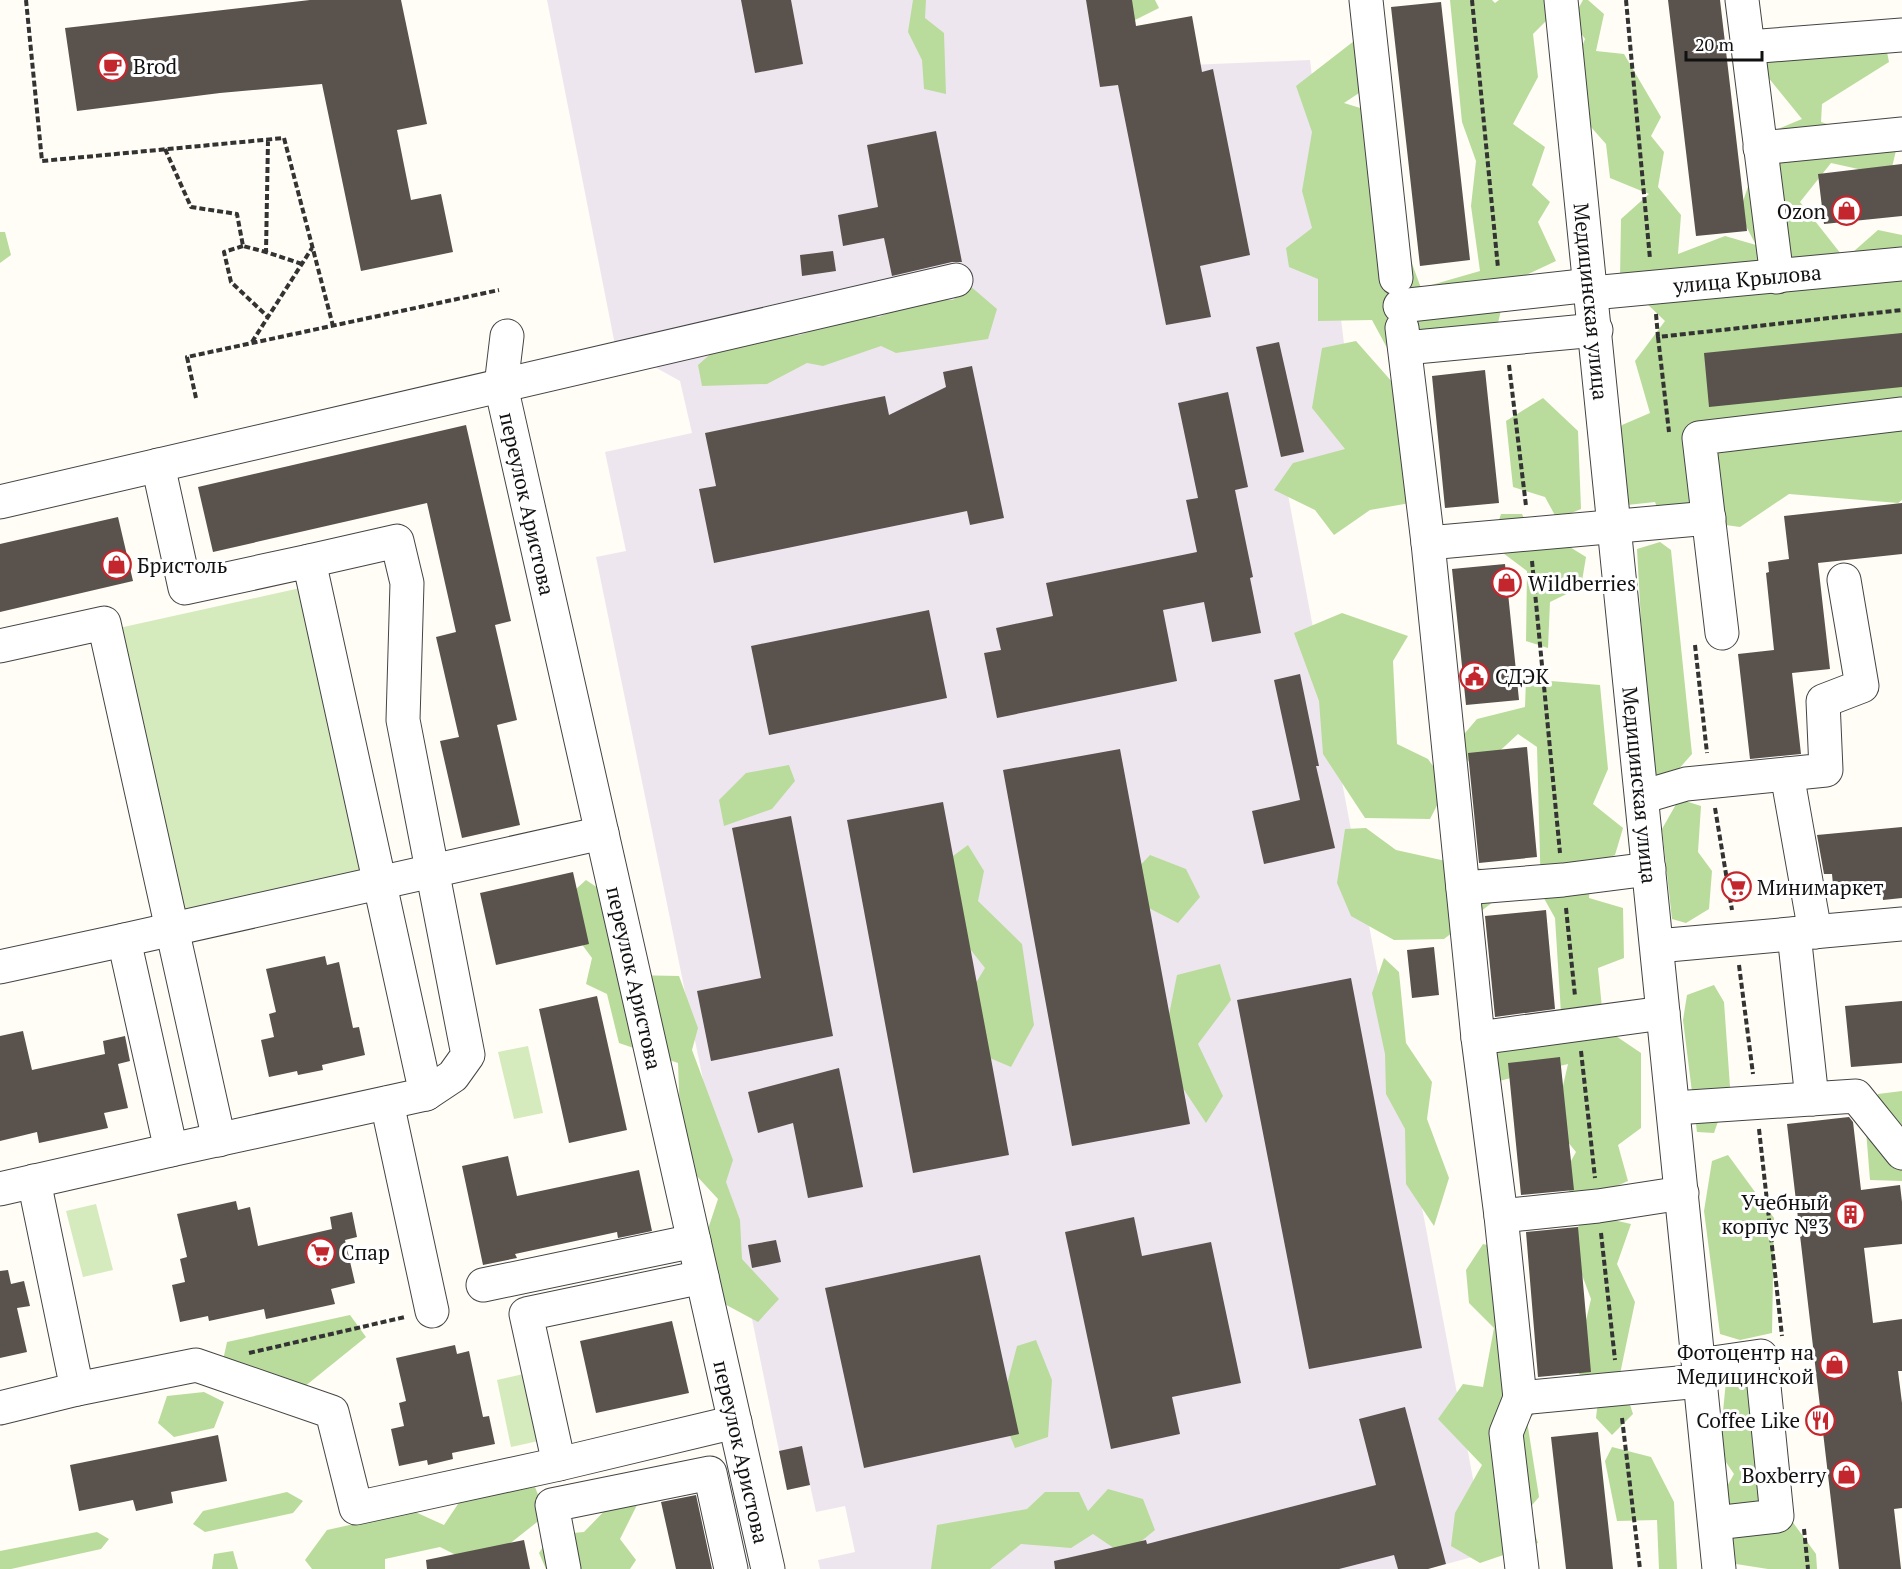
<svg xmlns="http://www.w3.org/2000/svg" width="1902" height="1569" font-family="'PT Serif',serif">
	<rect width="100%" height="100%" fill="#fffdf5"/>
	<path fill="#eee6ef" d="M 547,0 L 1132,0 L 1142,67 L 1310,60 L 1359,469 L 1286,484 L 1487,1553 L 1428,1569 L 820,1569 L 818,1560 L 855,1552 L 845,1506 L 816,1512 L 810,1485 L 787,1490 L 596,557 L 626,551 L 605,452 L 692,433 L 680,381 L 615,345 Z"/>
	<path fill="#d5ebbd" d="M 305,587 L 369,873 L 183,915 L 119,628 Z
		M 528,1046 L 543,1113 L 514,1119 L 498,1052 Z
		M 96,1204 L 113,1270 L 83,1277 L 66,1211 Z
		M 528,1373 L 543,1440 L 511,1447 L 497,1380 Z"/>
	<path fill="#b9dc9c" d="M 913,0 L 926,0 L 925,18 L 944,33 L 946,94 L 924,89 L 922,60 L 908,32 Z
		M 1118,0 L 1155,0 L 1159,8 L 1131,22 Z
		M 1450,0 L 1492,0 L 1495,3 L 1499,0 L 1554,0 L 1554,13 L 1533,34 L 1538,77 L 1513,124 L 1545,147 L 1532,185 L 1550,202 L 1538,222 L 1556,261 L 1507,284 L 1492,349 L 1443,362 L 1393,359 L 1372,320 L 1318,321 L 1318,279 L 1289,267 L 1286,248 L 1312,228 L 1302,191 L 1312,132 L 1296,86 L 1354,41 L 1380,79 L 1344,103 L 1370,111 L 1393,212 L 1421,288 L 1480,271 L 1471,206 L 1476,161 L 1462,122 Z
		M 1583,0 L 1588,0 L 1604,14 L 1596,51 L 1624,54 L 1661,117 L 1651,136 L 1664,152 L 1658,187 L 1681,215 L 1678,254 L 1725,236 L 1756,245 L 1739,213 L 1754,169 L 1773,131 L 1802,119 L 1763,71 L 1774,31 L 1886,47 L 1889,62 L 1822,104 L 1821,122 L 1897,146 L 1890,176 L 1831,163 L 1800,202 L 1845,259 L 1878,230 L 1902,235 L 1902,500 L 1898,503 L 1789,494 L 1740,527 L 1690,520 L 1664,525 L 1655,502 L 1627,505 L 1616,442 L 1622,425 L 1650,413 L 1635,361 L 1665,321 L 1620,278 L 1621,219 L 1649,194 L 1610,178 L 1606,144 L 1583,118 L 1577,59 L 1585,39 L 1572,20 Z
		M 0,232 L 5,232 L 11,255 L 0,263 Z
		M 969,285 L 997,309 L 988,339 L 896,353 L 881,346 L 823,366 L 807,363 L 767,384 L 702,386 L 698,365 L 724,342 L 800,335 L 857,314 L 879,317 L 917,300 L 953,300 Z
		M 1356,341 L 1423,417 L 1410,503 L 1370,510 L 1334,535 L 1315,510 L 1274,490 L 1293,463 L 1345,449 L 1312,408 L 1322,348 Z
		M 1543,398 L 1578,431 L 1581,509 L 1557,519 L 1545,497 L 1513,487 L 1506,421 Z
		M 1501,514 L 1522,514 L 1536,543 L 1557,539 L 1586,557 L 1581,587 L 1550,602 L 1548,648 L 1526,641 L 1527,571 L 1491,544 Z
		M 1660,542 L 1671,550 L 1692,754 L 1669,780 L 1657,778 L 1647,730 L 1637,549 Z
		M 1342,613 L 1408,636 L 1393,661 L 1397,744 L 1428,759 L 1447,786 L 1430,819 L 1365,818 L 1323,754 L 1319,701 L 1294,633 Z
		M 1526,679 L 1600,685 L 1608,769 L 1593,804 L 1623,828 L 1615,855 L 1591,866 L 1589,898 L 1623,908 L 1624,958 L 1598,968 L 1604,1028 L 1641,1053 L 1641,1128 L 1618,1145 L 1628,1181 L 1580,1202 L 1560,1181 L 1576,1152 L 1554,1125 L 1568,1064 L 1499,1081 L 1467,1076 L 1462,1050 L 1485,1030 L 1562,1029 L 1555,918 L 1541,893 L 1537,747 L 1518,734 L 1478,771 L 1454,746 L 1477,719 L 1525,707 Z
		M 789,765 L 795,781 L 772,809 L 724,826 L 719,800 L 746,773 Z
		M 1679,799 L 1701,806 L 1698,852 L 1712,871 L 1709,909 L 1686,923 L 1672,919 L 1662,829 Z
		M 1366,828 L 1396,850 L 1491,871 L 1505,893 L 1444,939 L 1394,940 L 1351,916 L 1337,883 L 1345,829 Z
		M 968,845 L 984,871 L 978,901 L 1022,944 L 1034,1025 L 1011,1067 L 978,1053 L 963,1004 L 985,968 L 951,925 L 942,864 Z
		M 1150,855 L 1186,869 L 1200,897 L 1178,923 L 1135,901 L 1131,875 Z
		M 586,880 L 619,902 L 630,975 L 679,976 L 698,1028 L 692,1050 L 733,1160 L 726,1182 L 740,1220 L 742,1259 L 779,1299 L 758,1322 L 719,1301 L 708,1229 L 718,1199 L 694,1173 L 680,1116 L 678,1063 L 619,1043 L 607,994 L 586,984 L 592,958 L 555,908 Z
		M 1384,958 L 1399,972 L 1406,1043 L 1432,1082 L 1427,1119 L 1449,1178 L 1434,1226 L 1406,1184 L 1405,1129 L 1386,1094 L 1385,1054 L 1372,993 Z
		M 1220,964 L 1231,1000 L 1198,1044 L 1223,1096 L 1206,1123 L 1161,1055 L 1177,975 Z
		M 1714,985 L 1724,1002 L 1730,1087 L 1714,1133 L 1697,1132 L 1683,1020 L 1687,995 Z
		M 1902,1091 L 1902,1181 L 1870,1180 L 1865,1118 L 1878,1094 Z
		M 1728,1155 L 1774,1218 L 1772,1333 L 1740,1340 L 1720,1334 L 1704,1211 L 1712,1161 Z
		M 1587,1214 L 1631,1224 L 1617,1264 L 1635,1302 L 1620,1374 L 1633,1414 L 1612,1435 L 1596,1418 L 1598,1400 L 1575,1368 L 1591,1299 L 1569,1240 Z
		M 1483,1244 L 1514,1252 L 1516,1319 L 1540,1408 L 1527,1421 L 1539,1497 L 1527,1511 L 1538,1543 L 1480,1563 L 1451,1546 L 1455,1513 L 1482,1465 L 1438,1419 L 1463,1384 L 1483,1387 L 1494,1328 L 1469,1303 L 1466,1270 Z
		M 350,1315 L 366,1337 L 304,1387 L 222,1365 L 227,1342 Z
		M 1036,1340 L 1052,1380 L 1048,1437 L 1015,1448 L 1000,1411 L 1017,1346 Z
		M 1751,1362 L 1784,1411 L 1778,1502 L 1816,1554 L 1817,1569 L 1768,1569 L 1736,1564 L 1725,1490 L 1734,1474 L 1719,1452 L 1727,1371 Z
		M 204,1392 L 224,1402 L 214,1428 L 174,1437 L 158,1423 L 167,1396 Z
		M 1612,1447 L 1651,1457 L 1674,1502 L 1677,1569 L 1659,1569 L 1657,1520 L 1617,1521 L 1605,1461 Z
		M 535,1487 L 546,1515 L 480,1567 L 440,1547 L 385,1559 L 385,1569 L 312,1569 L 305,1560 L 327,1530 L 413,1511 L 444,1525 L 464,1495 Z
		M 1108,1489 L 1143,1499 L 1155,1530 L 1124,1555 L 1093,1534 L 1071,1548 L 1021,1544 L 990,1569 L 931,1569 L 937,1525 L 1027,1509 L 1045,1492 L 1079,1492 L 1088,1511 Z
		M 287,1492 L 303,1501 L 293,1513 L 205,1532 L 193,1524 L 203,1511 Z
		M 616,1499 L 637,1505 L 620,1539 L 636,1560 L 630,1569 L 546,1569 L 539,1553 L 551,1535 L 584,1532 Z
		M 97,1532 L 109,1539 L 101,1549 L 11,1569 L 0,1569 L 0,1551 Z
		M 233,1551 L 238,1569 L 212,1569 L 214,1554 Z"/>
	<path fill="#5a524d" d="M 310,0 L 401,0 L 427,124 L 397,130 L 411,200 L 441,194 L 453,252 L 361,271 L 322,84 L 220,93 L 77,111 L 65,28 Z
		M 741,0 L 791,0 L 803,64 L 755,73 Z
		M 1086,0 L 1132,0 L 1136,26 L 1192,16 L 1202,72 L 1213,69 L 1250,255 L 1200,266 L 1211,317 L 1166,325 L 1118,85 L 1100,87 Z
		M 1668,0 L 1720,0 L 1747,231 L 1696,236 Z
		M 1441,2 L 1470,260 L 1420,266 L 1391,7 Z
		M 936,131 L 962,262 L 952,262 L 892,276 L 884,238 L 843,246 L 838,215 L 878,207 L 867,145 Z
		M 1902,164 L 1902,216 L 1824,224 L 1818,174 Z
		M 833,251 L 836,271 L 802,276 L 800,255 Z
		M 1902,333 L 1902,387 L 1709,407 L 1704,353 Z
		M 1279,342 L 1304,452 L 1281,457 L 1256,347 Z
		M 972,366 L 1004,518 L 970,525 L 967,511 L 714,563 L 699,489 L 716,486 L 705,433 L 885,396 L 889,415 L 946,387 L 943,372 Z
		M 1485,370 L 1499,503 L 1445,508 L 1432,376 Z
		M 1228,392 L 1248,487 L 1235,490 L 1253,577 L 1250,578 L 1261,633 L 1212,642 L 1204,602 L 1163,610 L 1177,681 L 997,718 L 984,653 L 1001,650 L 996,628 L 1053,616 L 1046,583 L 1197,552 L 1186,500 L 1198,498 L 1178,403 Z
		M 466,425 L 511,621 L 495,625 L 517,720 L 497,725 L 520,825 L 462,838 L 440,741 L 459,737 L 436,637 L 456,632 L 427,503 L 213,552 L 198,487 Z
		M 1902,503 L 1902,554 L 1818,563 L 1830,669 L 1792,673 L 1801,754 L 1750,759 L 1738,654 L 1774,650 L 1766,573 L 1769,572 L 1768,562 L 1789,559 L 1784,516 Z
		M 118,517 L 133,581 L 0,612 L 0,544 Z
		M 1505,564 L 1519,700 L 1466,705 L 1452,569 Z
		M 929,610 L 947,698 L 769,735 L 751,646 Z
		M 1300,674 L 1319,766 L 1316,766 L 1335,848 L 1264,864 L 1252,811 L 1300,800 L 1274,680 Z
		M 1527,747 L 1537,857 L 1479,863 L 1468,753 Z
		M 1120,749 L 1190,1124 L 1072,1146 L 1003,770 Z
		M 943,802 L 1009,1155 L 913,1173 L 847,820 Z
		M 791,816 L 833,1036 L 711,1061 L 697,991 L 761,978 L 732,828 Z
		M 1902,827 L 1902,898 L 1883,900 L 1882,890 L 1834,895 L 1832,874 L 1824,874 L 1817,835 Z
		M 573,872 L 589,944 L 496,965 L 480,893 Z
		M 1546,910 L 1555,1009 L 1495,1017 L 1485,916 Z
		M 1434,947 L 1439,995 L 1412,998 L 1407,950 Z
		M 325,956 L 327,965 L 339,962 L 353,1028 L 359,1027 L 365,1055 L 322,1065 L 323,1070 L 298,1075 L 297,1071 L 269,1077 L 261,1040 L 274,1037 L 269,1014 L 276,1012 L 266,969 Z
		M 1351,978 L 1422,1348 L 1309,1369 L 1237,1000 Z
		M 597,996 L 627,1130 L 569,1143 L 539,1009 Z
		M 1902,1001 L 1902,1063 L 1851,1067 L 1845,1006 Z
		M 23,1031 L 32,1070 L 105,1054 L 103,1041 L 125,1036 L 130,1061 L 118,1064 L 128,1108 L 104,1113 L 108,1128 L 39,1143 L 37,1132 L 0,1141 L 0,1036 Z
		M 1560,1057 L 1574,1190 L 1521,1195 L 1508,1063 Z
		M 839,1068 L 863,1187 L 808,1198 L 793,1123 L 758,1133 L 748,1092 Z
		M 1849,1117 L 1853,1122 L 1861,1190 L 1900,1185 L 1902,1202 L 1902,1244 L 1864,1248 L 1873,1323 L 1902,1319 L 1902,1371 L 1898,1371 L 1902,1403 L 1902,1508 L 1894,1509 L 1901,1569 L 1839,1569 L 1787,1124 Z
		M 508,1156 L 517,1196 L 639,1170 L 652,1231 L 618,1238 L 617,1232 L 515,1254 L 517,1258 L 483,1265 L 462,1166 Z
		M 236,1201 L 238,1210 L 250,1207 L 258,1246 L 332,1229 L 330,1217 L 352,1212 L 357,1237 L 345,1240 L 355,1283 L 331,1289 L 335,1304 L 266,1319 L 264,1309 L 209,1321 L 208,1316 L 180,1322 L 172,1285 L 185,1282 L 180,1259 L 187,1257 L 177,1214 Z
		M 1134,1217 L 1142,1256 L 1211,1242 L 1241,1383 L 1172,1397 L 1180,1434 L 1111,1449 L 1065,1232 Z
		M 1578,1227 L 1591,1372 L 1538,1377 L 1526,1232 Z
		M 776,1240 L 781,1262 L 752,1268 L 748,1245 Z
		M 980,1255 L 1019,1434 L 864,1468 L 825,1288 Z
		M 8,1270 L 11,1284 L 24,1281 L 30,1306 L 17,1308 L 27,1352 L 0,1358 L 0,1271 Z
		M 672,1321 L 689,1393 L 596,1413 L 580,1341 Z
		M 455,1345 L 457,1354 L 469,1351 L 483,1417 L 489,1416 L 495,1444 L 452,1453 L 453,1459 L 428,1465 L 427,1460 L 399,1466 L 391,1429 L 404,1426 L 399,1403 L 406,1401 L 396,1358 Z
		M 1405,1407 L 1446,1564 L 1428,1569 L 1398,1569 L 1394,1555 L 1339,1569 L 1055,1569 L 1054,1561 L 1146,1540 L 1147,1544 L 1376,1485 L 1359,1419 Z
		M 1598,1432 L 1613,1569 L 1566,1569 L 1551,1437 Z
		M 218,1435 L 227,1481 L 171,1492 L 173,1503 L 136,1511 L 133,1500 L 79,1511 L 70,1465 Z
		M 802,1446 L 810,1485 L 787,1490 L 779,1451 Z
		M 696,1495 L 712,1569 L 676,1569 L 661,1502 Z
		M 524,1540 L 530,1569 L 427,1569 L 426,1560 Z"/>
	<g fill="none" stroke-linecap="round" stroke-linejoin="round">
		<defs>
			<g id="minor">
				<path d="M 1366,0 L 1396,278"/>
				<path id="s1" d="M 1561,0 L 1719,1569"/>
				<path d="M 1742,0 L 1777,277"/>
				<path d="M 1748,47 L 1902,35"/>
				<path d="M 1760,148 L 1902,134"/>
				<path id="s2" d="M 1592,293 L 1902,264"/>
				<path d="M 1400,306 L 1591,285"/>
				<path d="M 1402,328 L 1428,543 L 1478,1038 L 1663,1013"/>
				<path id="s3" d="M 507,336 L 501,386 L 768,1569"/>
				<path d="M 1405,348 L 1596,330"/>
				<path d="M 158,465 L 185,588 L 309,561 L 426,1094 L 171,1150"/>
				<path d="M 0,502 L 956,280"/>
				<path d="M 1428,543 L 1709,518"/>
				<path d="M 309,561 L 397,541 L 407,583 L 403,720 L 468,1055 L 453,1076 L 426,1094"/>
				<path d="M 1722,633 L 1699,438 L 1902,414"/>
				<path d="M 0,646 L 104,623 L 219,1140"/>
				<path d="M 1787,774 L 1815,932"/>
				<path d="M 1642,797 L 1686,784 L 1826,770 L 1823,701 L 1862,686 L 1844,580"/>
				<path d="M 1463,888 L 1563,880 L 1649,869"/>
				<path d="M 1794,934 L 1812,1099"/>
				<path d="M 124,940 L 602,833"/>
				<path d="M 1657,946 L 1902,924"/>
				<path d="M 0,967 L 124,940 L 171,1150 L 0,1189"/>
				<path d="M 1478,1038 L 1501,1216 L 1520,1398 L 1700,1381"/>
				<path d="M 387,1103 L 432,1311"/>
				<path d="M 1674,1108 L 1856,1096 L 1902,1153"/>
				<path d="M 1501,1216 L 1598,1206 L 1682,1193"/>
				<path d="M 483,1285 L 694,1241"/>
				<path d="M 1699,1365 L 1761,1356 L 1777,1516 L 1715,1523"/>
				<path d="M 77,1389 L 196,1365 L 332,1412 L 356,1508 L 559,1464 L 735,1422"/>
				<path d="M 1520,1398 L 1506,1433 L 1522,1569"/>
				<path d="M 0,1408 L 77,1389 L 34,1181"/>
				<path d="M 559,1464 L 526,1314 L 702,1277"/>
				<path d="M 564,1569 L 552,1505 L 710,1473 L 731,1569"/>
			</g>
		</defs>
		<use href="#minor" stroke="#444" stroke-width="35"/>
		<path stroke="#333" stroke-width="4" stroke-dasharray="6 3" stroke-linecap="butt" d="M 26,0 L 42,161 L 284,138 L 333,326
			M 1472,0 L 1498,268
			M 1626,0 L 1650,259
			M 268,140 L 266,252 L 302,264
			M 165,149 L 191,207 L 237,214 L 243,246 L 266,252
			M 243,246 L 224,252 L 231,282 L 268,317
			M 1656,314 L 1658,337 L 1902,310
			M 1658,337 L 1669,432
			M 252,342 L 312,248
			M 1509,365 L 1526,506
			M 196,398 L 187,357 L 499,290
			M 1532,561 L 1560,853
			M 1695,645 L 1707,753
			M 1715,808 L 1732,910
			M 1566,908 L 1575,996
			M 1739,965 L 1753,1074
			M 1581,1051 L 1595,1178
			M 1759,1129 L 1782,1336
			M 1601,1233 L 1615,1360
			M 249,1353 L 405,1317
			M 1622,1418 L 1640,1569
			M 1804,1529 L 1808,1569"/>
		<use href="#minor" stroke="#fff" stroke-width="33"/>
	</g>
	<defs>
		<symbol id="cafe-ring" viewBox="-11 -11 22 22"><circle r="9.5" fill="#fff" stroke="#c4262e" stroke-width="1.5"/><path d="M-5.5-4.5H6V0H3Q3 3.5 0 3.5H-2.5Q-5.5 3.5-5.5 0ZM3-3.2v2h1.7v-2ZM-6 4.5H4V6H-6Z" fill="#c4262e"/></symbol>
		<symbol id="shop-ring" viewBox="-11 -11 22 22"><circle r="9.5" fill="#fff" stroke="#c4262e" stroke-width="1.5"/><path d="M-5-2.5h2.3a2.7 3.5 0 0 1 5.4 0H5L5.5 6h-11ZM-1.5-2.5h3a1.5 2.3 0 0 0-3 0Z" fill="#c4262e"/></symbol>
		<symbol id="civic-ring" viewBox="-11 -11 22 22"><circle r="9.5" fill="#fff" stroke="#c4262e" stroke-width="1.5"/><path d="M-.6-6.5H3V-4.5H.6V-3L4-1V1h2V6H-6V1h2V-1L-.6-3ZM-1.2 2.5V6h2.4V2.5Z" fill="#c4262e"/></symbol>
		<symbol id="supermarket-ring" viewBox="-11 -11 22 22"><circle r="9.5" fill="#fff" stroke="#c4262e" stroke-width="1.5"/><path d="M-6-5.5h2.5l.6 2H6L4.5 2H-2.5L-4.4-4H-6ZM-1.5 3.2a1.3 1.3 0 1 0 .1 0ZM3 3.2a1.3 1.3 0 1 0 .1 0Z" fill="#c4262e"/></symbol>
		<symbol id="building-ring" viewBox="-11 -11 22 22"><circle r="9.5" fill="#fff" stroke="#c4262e" stroke-width="1.5"/><path d="M-4-6H4V6H1V3H-1V6H-4ZM-2.5-4.3h1.7v1.8h-1.7ZM.8-4.3h1.7v1.8H.8ZM-2.5-1h1.7V.8h-1.7ZM.8-1h1.7V.8H.8Z" fill="#c4262e"/></symbol>
		<symbol id="restaurant-ring" viewBox="-11 -11 22 22"><circle r="9.5" fill="#fff" stroke="#c4262e" stroke-width="1.5"/><path d="M-5-6h1v4h1v-4h1v4h1v-4h1v5L-1.5 .5V6h-2V.5L-5-1ZM5-6V6H3V1.5H1.5Q1.5-4 5-6Z" fill="#c4262e"/></symbol>
	</defs>
	<g fill-rule="evenodd">
		<use href="#cafe-ring" x="96" y="50" width="33" height="33"/>
		<use href="#shop-ring" x="1830" y="194" width="33" height="33"/>
		<use href="#shop-ring" x="100" y="548" width="33" height="33"/>
		<use href="#shop-ring" x="1490" y="566" width="33" height="33"/>
		<use href="#civic-ring" x="1458" y="660" width="33" height="33"/>
		<use href="#supermarket-ring" x="1720" y="870" width="33" height="33"/>
		<use href="#building-ring" x="1834" y="1198" width="33" height="33"/>
		<use href="#supermarket-ring" x="304" y="1236" width="33" height="33"/>
		<use href="#shop-ring" x="1818" y="1348" width="33" height="33"/>
		<use href="#restaurant-ring" x="1804" y="1404" width="33" height="33"/>
		<use href="#shop-ring" x="1830" y="1458" width="33" height="33"/>
	</g>
	<g text-anchor="middle" dominant-baseline="central" stroke-width="6" stroke-linejoin="round" paint-order="stroke">
		<g font-size="21" fill="#111" stroke="#fff" text-anchor="start">
			<text x="133" y="66">Brod</text>
			<text x="1826" y="211" text-anchor="end">Ozon</text>
			<text x="137" y="565">Бристоль</text>
			<text x="1528" y="583">Wildberries</text>
			<text x="1495" y="676">СДЭК</text>
			<text x="1757" y="887">Минимаркет</text>
			<text x="1829" y="1202" text-anchor="end">Учебный<tspan x="1829" dy="24">корпус №3</tspan></text>
			<text x="341" y="1252">Спар</text>
			<text x="1814" y="1352" text-anchor="end">Фотоцентр на<tspan x="1814" dy="24">Медицинской</tspan></text>
			<text x="1800" y="1420" text-anchor="end">Coffee Like</text>
			<text x="1826" y="1475" text-anchor="end">Boxberry</text>
		</g>
		<g font-size="21" fill="#111" stroke="#fff">
			<text stroke="none"><textPath href="#s2" startOffset="156">улица Крылова</textPath></text>
			<text stroke="none"><textPath href="#s1" startOffset="303">Медицинская улица</textPath></text>
			<text stroke="none"><textPath href="#s3" startOffset="171">переулок Аристова</textPath></text>
			<text stroke="none"><textPath href="#s1" startOffset="789">Медицинская улица</textPath></text>
			<text stroke="none"><textPath href="#s3" startOffset="657">переулок Аристова</textPath></text>
			<text stroke="none"><textPath href="#s3" startOffset="1143">переулок Аристова</textPath></text>
		</g>
	</g>
	<path d="M1686 51v9h76v-9" fill="none" stroke="#111111" stroke-width="3"/>
	<text x="1695" y="51" font-size="18" fill="#111111" stroke="#ffffff" stroke-width="4.5" paint-order="stroke">20 m</text>
</svg>
